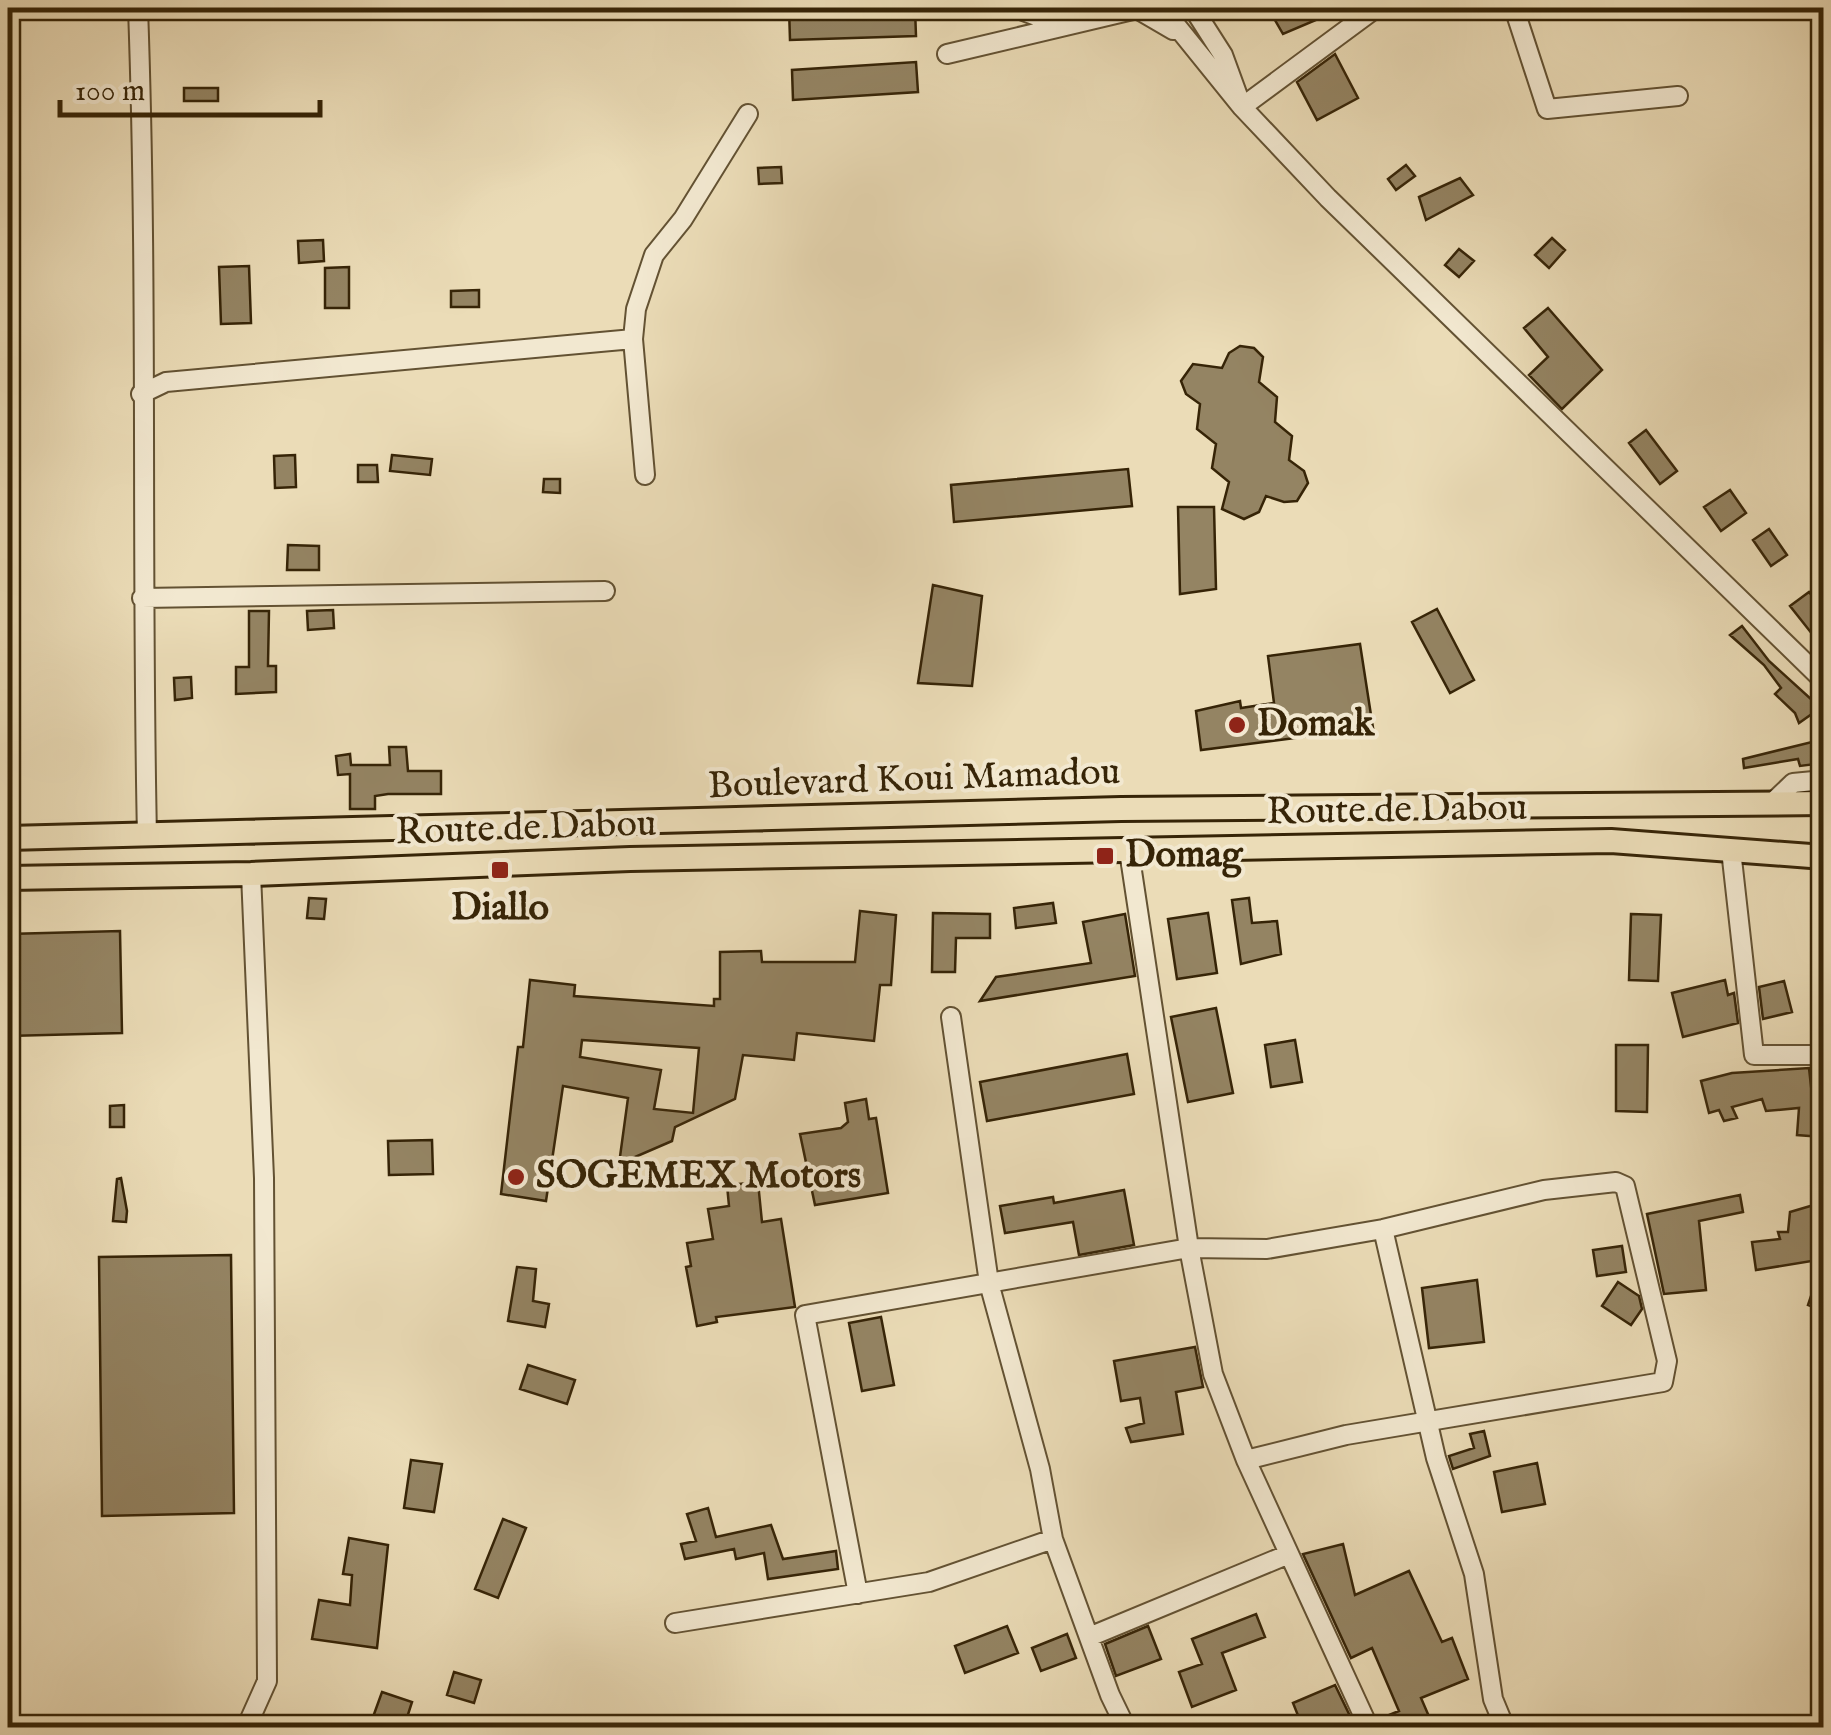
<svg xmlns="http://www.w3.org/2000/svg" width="1831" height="1735" font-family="'IM FELL English',serif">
	<rect width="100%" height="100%" fill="#ebdcb7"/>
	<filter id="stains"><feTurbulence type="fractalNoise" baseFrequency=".002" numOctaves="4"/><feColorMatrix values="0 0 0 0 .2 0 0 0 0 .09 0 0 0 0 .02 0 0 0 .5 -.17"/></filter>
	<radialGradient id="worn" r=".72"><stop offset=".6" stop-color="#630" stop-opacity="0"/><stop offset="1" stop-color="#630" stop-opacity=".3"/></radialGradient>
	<path fill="#948463" stroke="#362407" stroke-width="2.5" fill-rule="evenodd" d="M 789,8 L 915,8 L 916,36 L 790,40 Z
		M 1268,8 L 1344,8 L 1283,34 Z
		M 1335,54 L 1358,98 L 1317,120 L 1297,82 Z
		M 916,62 L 918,92 L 793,100 L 792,70 Z
		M 184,88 L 218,88 L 218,101 L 184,101 Z
		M 1406,165 L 1415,176 L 1396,190 L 1388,179 Z
		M 781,167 L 782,183 L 759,184 L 758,168 Z
		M 1460,178 L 1473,195 L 1426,220 L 1419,197 Z
		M 1552,238 L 1565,250 L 1549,268 L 1535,255 Z
		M 323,240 L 324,261 L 299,263 L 298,241 Z
		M 1459,249 L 1474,261 L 1459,277 L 1445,265 Z
		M 249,266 L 251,323 L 221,324 L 219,267 Z
		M 349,267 L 349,308 L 325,308 L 325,268 Z
		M 479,290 L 479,307 L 451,307 L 451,291 Z
		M 1548,308 L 1602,370 L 1562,409 L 1529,375 L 1548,357 L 1524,328 Z
		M 1240,346 L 1254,348 L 1263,357 L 1259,382 L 1277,397 L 1275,422 L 1292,436 L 1289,460 L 1304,471 L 1308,483 L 1297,501 L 1284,502 L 1266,496 L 1259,512 L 1244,519 L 1222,509 L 1229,482 L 1212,468 L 1216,444 L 1197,429 L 1200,404 L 1186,394 L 1181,381 L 1193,364 L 1222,368 L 1229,353 Z
		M 1646,430 L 1677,471 L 1660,484 L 1629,443 Z
		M 295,455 L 296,487 L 275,488 L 274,456 Z
		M 392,455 L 432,459 L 430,475 L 390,471 Z
		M 358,465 L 377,465 L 378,482 L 358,482 Z
		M 1128,469 L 1132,506 L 954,522 L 951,485 Z
		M 544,479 L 560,479 L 560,493 L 543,492 Z
		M 1730,490 L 1746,513 L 1721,531 L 1704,507 Z
		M 1178,507 L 1214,507 L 1216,589 L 1180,594 Z
		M 1769,529 L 1787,555 L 1771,566 L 1753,540 Z
		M 288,545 L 319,546 L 319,570 L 287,570 Z
		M 933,585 L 982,596 L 972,686 L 918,683 Z
		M 1809,592 L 1824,611 L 1824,649 L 1790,606 Z
		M 1437,609 L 1474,680 L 1450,693 L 1412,622 Z
		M 333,610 L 334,628 L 308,630 L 307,611 Z
		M 249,611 L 269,611 L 268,666 L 276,666 L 276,692 L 236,694 L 236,667 L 249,667 Z
		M 1742,626 L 1769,661 L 1812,700 L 1816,711 L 1799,723 L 1795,713 L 1775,694 L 1781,688 L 1764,665 L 1730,635 Z
		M 1360,644 L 1373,728 L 1201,750 L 1196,711 L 1240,701 L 1241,708 L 1274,703 L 1268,656 Z
		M 191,677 L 192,698 L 175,700 L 174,678 Z
		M 1824,739 L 1824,763 L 1800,766 L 1798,759 L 1744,768 L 1743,759 Z
		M 389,747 L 406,747 L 408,771 L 441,771 L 441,794 L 388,794 L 375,796 L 375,809 L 350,809 L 350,774 L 338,775 L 336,756 L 350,754 L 351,765 L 390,765 Z
		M 309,898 L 326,899 L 324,919 L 307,918 Z
		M 1249,898 L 1252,923 L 1277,921 L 1281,954 L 1241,964 L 1232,900 Z
		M 1053,903 L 1056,923 L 1016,928 L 1014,908 Z
		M 860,911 L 896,915 L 891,985 L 880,985 L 874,1041 L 797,1033 L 794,1060 L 743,1055 L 735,1099 L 675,1127 L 672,1141 L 619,1164 L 628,1098 L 563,1086 L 546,1201 L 501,1194 L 518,1047 L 523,1047 L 530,980 L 575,985 L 574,996 L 714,1006 L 714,999 L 720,999 L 720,952 L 761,951 L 762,962 L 855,962 ZM 582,1040 L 699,1048 L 693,1113 L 654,1109 L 661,1070 L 580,1057 Z
		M 933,913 L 990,914 L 990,938 L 956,938 L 955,972 L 932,972 Z
		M 1208,913 L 1217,973 L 1177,979 L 1168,919 Z
		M 1125,914 L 1135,976 L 980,1001 L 996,977 L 1091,963 L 1083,922 Z
		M 1631,914 L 1661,915 L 1658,981 L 1629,980 Z
		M 120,931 L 122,1033 L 8,1036 L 8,934 Z
		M 1725,980 L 1728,995 L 1734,993 L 1738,1023 L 1683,1037 L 1672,993 Z
		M 1784,981 L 1792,1012 L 1763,1019 L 1759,987 Z
		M 1216,1008 L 1233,1093 L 1188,1102 L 1171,1017 Z
		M 1295,1040 L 1302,1082 L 1271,1087 L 1265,1045 Z
		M 1616,1045 L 1648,1045 L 1647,1112 L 1616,1111 Z
		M 1127,1054 L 1134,1094 L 987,1121 L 980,1082 Z
		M 1809,1068 L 1814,1113 L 1824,1113 L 1822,1137 L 1797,1135 L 1799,1108 L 1766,1111 L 1762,1099 L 1732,1107 L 1737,1118 L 1724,1121 L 1719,1110 L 1709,1113 L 1701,1081 L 1732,1073 Z
		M 866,1099 L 869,1119 L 876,1118 L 888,1193 L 815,1205 L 800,1134 L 841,1128 L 848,1122 L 845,1103 Z
		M 124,1105 L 124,1127 L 110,1127 L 110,1106 Z
		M 432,1140 L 433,1174 L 389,1175 L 388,1141 Z
		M 121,1178 L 127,1211 L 126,1222 L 113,1221 L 117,1179 Z
		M 758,1182 L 762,1222 L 781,1219 L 795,1307 L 716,1317 L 717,1322 L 697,1326 L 686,1267 L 691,1266 L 687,1243 L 713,1239 L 708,1209 L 729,1206 L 727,1185 Z
		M 1124,1190 L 1134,1245 L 1079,1255 L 1073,1222 L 1005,1233 L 1000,1206 L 1053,1197 L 1054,1203 Z
		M 1740,1195 L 1743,1212 L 1699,1221 L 1706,1290 L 1664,1294 L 1647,1214 Z
		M 1824,1202 L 1824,1259 L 1756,1270 L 1752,1242 L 1780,1239 L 1778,1232 L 1788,1232 L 1790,1212 Z
		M 1622,1246 L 1626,1272 L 1597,1276 L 1593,1250 Z
		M 231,1255 L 234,1513 L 102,1516 L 99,1257 Z
		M 1821,1266 L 1824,1267 L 1824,1311 L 1808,1305 Z
		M 517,1267 L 536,1269 L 533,1301 L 549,1304 L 545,1327 L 508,1321 Z
		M 1477,1280 L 1484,1342 L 1429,1348 L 1422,1288 Z
		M 1618,1282 L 1639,1296 L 1642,1309 L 1631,1325 L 1602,1306 Z
		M 881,1317 L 894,1385 L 862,1391 L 849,1323 Z
		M 1195,1347 L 1203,1387 L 1176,1392 L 1183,1434 L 1131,1442 L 1126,1428 L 1144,1423 L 1140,1398 L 1121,1401 L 1114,1361 Z
		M 528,1365 L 575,1380 L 567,1404 L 520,1389 Z
		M 1484,1431 L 1490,1456 L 1453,1469 L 1449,1456 L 1474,1448 L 1470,1434 Z
		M 411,1460 L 442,1464 L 434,1512 L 404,1508 Z
		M 1537,1463 L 1545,1504 L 1502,1512 L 1494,1472 Z
		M 708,1508 L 716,1537 L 771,1525 L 783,1559 L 836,1551 L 838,1569 L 768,1579 L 764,1553 L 736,1559 L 734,1549 L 685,1559 L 681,1544 L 696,1541 L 687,1514 Z
		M 503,1519 L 526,1528 L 498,1598 L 475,1589 Z
		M 349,1538 L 388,1545 L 377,1648 L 312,1639 L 319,1600 L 350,1605 L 352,1575 L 343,1574 Z
		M 1343,1544 L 1355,1595 L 1409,1571 L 1442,1642 L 1452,1638 L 1468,1679 L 1421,1698 L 1434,1728 L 1381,1728 L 1379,1719 L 1399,1711 L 1372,1648 L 1351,1658 L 1303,1554 Z
		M 1256,1614 L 1265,1637 L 1222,1653 L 1236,1690 L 1192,1707 L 1179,1672 L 1202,1664 L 1192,1639 Z
		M 1007,1626 L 1018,1653 L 965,1673 L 955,1646 Z
		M 1148,1626 L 1161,1659 L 1116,1676 L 1105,1644 Z
		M 1067,1634 L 1076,1658 L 1041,1671 L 1032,1648 Z
		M 454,1672 L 481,1680 L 474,1703 L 447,1695 Z
		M 1335,1685 L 1349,1714 L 1319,1728 L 1303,1728 L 1293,1703 Z
		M 382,1692 L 412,1702 L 404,1727 L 373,1717 Z"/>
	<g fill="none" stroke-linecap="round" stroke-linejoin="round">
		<defs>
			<path id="minor" d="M 138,8 C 148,284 141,560 147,836
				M 951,8 L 1015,8 L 1058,24
				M 1162,8 L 1242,107 L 1328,198 L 1824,681
				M 1193,8 L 1223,55 L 1242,107 L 1376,8
				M 1514,8 L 1547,109 L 1678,96
				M 947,54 L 1137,9 L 1173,30
				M 633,339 L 645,475
				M 141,394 L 166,382 L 633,339 L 636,309 L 654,255 L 683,219 L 748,114
				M 142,598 L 605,591
				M 1771,804 L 1793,783 L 1824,780
				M 1731,850 L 1754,1055 L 1824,1055
				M 1129,851 L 1189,1248 L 1213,1374 L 1246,1460 L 1369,1728
				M 951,1017 L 989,1283 L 1040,1469 L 1053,1539 L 1110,1695 L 1126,1728
				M 1383,1229 L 1436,1458 L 1474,1574 L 1493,1699 L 1505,1728
				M 858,1594 L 805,1315 L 1189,1248 L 1267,1249 L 1383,1229 L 1544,1190 L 1616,1182 L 1625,1186 L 1667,1361 L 1663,1382 L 1346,1435 L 1246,1460
				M 675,1623 L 929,1582 L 1053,1539
				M 1089,1637 L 1289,1554
				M 246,1728 L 267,1681 L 264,1178 L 251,874"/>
			<path id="major" d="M 8,838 L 1121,809 L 1824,803
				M 8,878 L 251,874 L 630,859 L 1611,841 L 1824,857"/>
		</defs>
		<use href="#minor" stroke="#635233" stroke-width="22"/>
		<use href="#major" stroke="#362407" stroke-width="28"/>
		<use href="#minor" stroke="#f2e8d0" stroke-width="18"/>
		<use href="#major" stroke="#ebdcb7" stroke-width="22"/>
	</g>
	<g fill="#8f2418" stroke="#f2e8d0" stroke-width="4">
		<circle cx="1237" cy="725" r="10"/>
		<rect x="1095" y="846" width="20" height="20" rx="5"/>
		<rect x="490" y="860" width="20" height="20" rx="5"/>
		<circle cx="516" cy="1177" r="10"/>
	</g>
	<g text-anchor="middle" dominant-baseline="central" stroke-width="8" stroke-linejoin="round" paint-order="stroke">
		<g font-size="38" font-weight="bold" fill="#362407" stroke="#f2e8d0" text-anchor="start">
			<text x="1257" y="725">Domak</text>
			<text x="1125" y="856">Domag</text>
			<text x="500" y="909" text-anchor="middle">Diallo</text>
			<text x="536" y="1177">SOGEMEX Motors</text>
		</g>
		<g font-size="38" fill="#362407" stroke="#f2e8d0">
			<text transform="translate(914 780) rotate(-2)">Boulevard Koui Mamadou</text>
			<text transform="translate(1397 811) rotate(-1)">Route de Dabou</text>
			<text transform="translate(526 829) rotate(-2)">Route de Dabou</text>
		</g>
	</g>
	<rect width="1831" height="1735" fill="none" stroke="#ebdcb7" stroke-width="40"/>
	<rect x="10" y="10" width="1811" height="1715" fill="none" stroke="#362407" stroke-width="5"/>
	<rect x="20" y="20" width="1791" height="1695" fill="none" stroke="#362407" stroke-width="2.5"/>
	<path d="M60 100v15h260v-15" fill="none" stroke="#362407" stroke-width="5"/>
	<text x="75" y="100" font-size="30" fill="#362407" stroke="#f2e8d0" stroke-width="8" paint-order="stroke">100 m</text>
	<rect width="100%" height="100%" filter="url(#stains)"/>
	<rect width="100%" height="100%" fill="url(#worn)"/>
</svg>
